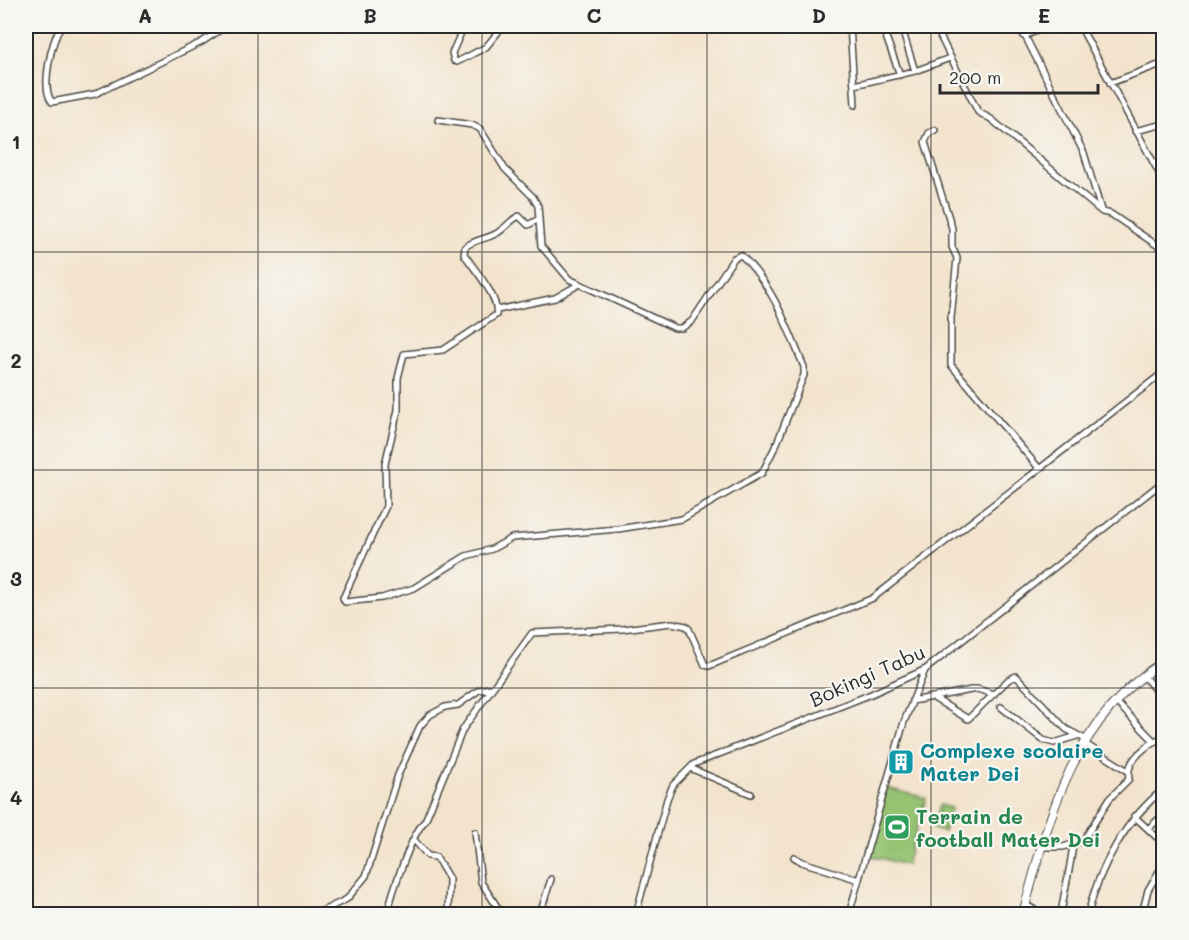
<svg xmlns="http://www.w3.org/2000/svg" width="1189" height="940" font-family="Mali,sans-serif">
	<rect width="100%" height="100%" fill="#f6f6f2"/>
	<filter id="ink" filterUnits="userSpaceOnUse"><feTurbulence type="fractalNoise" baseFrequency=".0167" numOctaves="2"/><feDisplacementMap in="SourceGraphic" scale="12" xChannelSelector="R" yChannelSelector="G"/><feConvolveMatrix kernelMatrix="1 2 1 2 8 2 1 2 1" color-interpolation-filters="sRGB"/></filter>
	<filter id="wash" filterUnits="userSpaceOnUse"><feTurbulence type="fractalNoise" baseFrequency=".008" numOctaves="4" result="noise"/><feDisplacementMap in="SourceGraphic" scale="24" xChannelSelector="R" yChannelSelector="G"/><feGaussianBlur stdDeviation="1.35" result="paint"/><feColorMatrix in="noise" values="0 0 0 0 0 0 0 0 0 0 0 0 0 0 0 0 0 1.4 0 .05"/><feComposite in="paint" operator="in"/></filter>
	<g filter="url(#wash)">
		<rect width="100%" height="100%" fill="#f3e3cc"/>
		<path fill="#94c372" stroke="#60774e" stroke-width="1.5" d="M 887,788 L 926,798 L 906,865 L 868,855 Z
			M 940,805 L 951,808 L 944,832 L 932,829 Z"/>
	</g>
	<g filter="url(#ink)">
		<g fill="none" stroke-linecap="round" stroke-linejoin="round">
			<defs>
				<path id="minor" d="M 61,26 C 52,41 40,87 52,102 L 95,94 L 202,42 L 226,26
					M 464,26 L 452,53 L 454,61 L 457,62 L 486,47 L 503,26
					M 850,26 L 855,105
					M 882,26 L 900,75
					M 901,26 L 915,71
					M 935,26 L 978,112 L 991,119 L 1102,212 L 1111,214 L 1164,250
					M 1020,26 L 1084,153 L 1101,210
					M 1080,26 L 1164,182
					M 1024,36 L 1049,26
					M 1110,83 L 1164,63
					M 854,85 L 915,71 L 950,58
					M 438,120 L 472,125 L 480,129 L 505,169 L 533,197 L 538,206 L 541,246 L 569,279 L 675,328 L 682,328 L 692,321 L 734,258 L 741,255 C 773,286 787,326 804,367 L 804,375 L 777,443 L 762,473 L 682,519 L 618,529 L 512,538 L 492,549 L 466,556 L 414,588 L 382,598 L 345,602 L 343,598 L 386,506 L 385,464 L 398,410 L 398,378 L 404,354 L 443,350 L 496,315 C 500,298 474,269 464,254 L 465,247 C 476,238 491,239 500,231 C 508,226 510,220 519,216 L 528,225 L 539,219
					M 935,130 L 929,133 L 925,142 L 952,228 L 952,247 L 957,258 L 951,318 L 951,365 L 1038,467
					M 1135,131 L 1164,124
					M 497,310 L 555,298 L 578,285
					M 1143,675 L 1164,701
					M 932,697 L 968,719 L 1008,680 L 1016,676 L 1066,729 L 1085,739
					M 912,701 L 977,689 L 994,694
					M 1116,702 L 1154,741
					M 1001,707 L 1043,740 L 1054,743 L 1077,736
					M 1084,743 L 1128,771
					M 690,768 L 751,794
					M 1134,816 L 1164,844
					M 1148,829 L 1164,814
					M 475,832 L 481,882 L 502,914
					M 415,841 L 428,856 L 436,857 L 449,879 L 448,914
					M 1042,847 L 1063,847 L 1083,841 L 1110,798 L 1129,779 C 1125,759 1149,744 1164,736
					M 794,857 L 802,862 L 859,880
					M 1025,904 L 1041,914
					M 316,914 L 347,899 L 366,876 L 398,775 L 420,726 L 430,715 L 445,707 L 458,705 L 479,690 L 490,688
					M 387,914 C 392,894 411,834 425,821 L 463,729 L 532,633 L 622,629 L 672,623 L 686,626 L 689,629 L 705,665 L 709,666 L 873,598 L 1164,372
					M 540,914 L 551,879
					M 636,914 L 667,799 L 673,785 L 694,764 L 869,695 L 926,669 L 1164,481
					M 849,914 L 904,722 L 925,670
					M 1061,914 C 1064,891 1071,866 1073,844
					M 1088,914 C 1099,867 1126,819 1164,789
					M 1142,914 L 1148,890 L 1164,863
					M 1157,914 L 1164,899"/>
				<path id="highway" d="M 1023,914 C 1049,816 1072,720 1164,661"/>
			</defs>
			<use href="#minor" stroke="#494743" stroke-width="8"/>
			<use href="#highway" stroke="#494743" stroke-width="10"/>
			<use href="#minor" stroke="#fff" stroke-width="5"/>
			<use href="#highway" stroke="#fff" stroke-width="8"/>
		</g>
	</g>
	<path fill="none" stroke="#2b2b2b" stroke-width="1.5" stroke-opacity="0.55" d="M 258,26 L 258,914M 482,26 L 482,914M 707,26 L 707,914M 931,26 L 931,914M 26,252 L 1164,252M 26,470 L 1164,470M 26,688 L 1164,688"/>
	<defs>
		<symbol id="building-square" viewBox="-11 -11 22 22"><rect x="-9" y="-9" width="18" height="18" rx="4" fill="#0f9aa8" stroke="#f6f6f2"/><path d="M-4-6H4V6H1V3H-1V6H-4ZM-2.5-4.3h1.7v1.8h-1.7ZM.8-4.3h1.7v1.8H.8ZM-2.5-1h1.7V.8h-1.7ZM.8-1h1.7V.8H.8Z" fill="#fff"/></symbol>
		<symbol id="stadium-square" viewBox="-11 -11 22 22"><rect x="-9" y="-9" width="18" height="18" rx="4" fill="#2e9e5b" stroke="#f6f6f2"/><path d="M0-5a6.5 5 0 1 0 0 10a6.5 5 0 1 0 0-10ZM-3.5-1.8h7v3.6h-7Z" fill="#fff"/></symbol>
	</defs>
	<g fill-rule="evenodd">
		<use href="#building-square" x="886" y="747" width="30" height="30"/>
		<use href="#stadium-square" x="882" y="812" width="30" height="30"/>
	</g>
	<g text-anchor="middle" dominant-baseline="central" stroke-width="4.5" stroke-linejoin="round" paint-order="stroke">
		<g font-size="20" fill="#2b2b2b" stroke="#f6f6f2">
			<text transform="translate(867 675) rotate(-24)">Bokingi Tabu</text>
		</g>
		<g font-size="20" font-weight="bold" fill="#0d838f" stroke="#f6f6f2" text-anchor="start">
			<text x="920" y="750">Complexe scolaire<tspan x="920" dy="23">Mater Dei</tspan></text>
		</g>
		<g font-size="20" font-weight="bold" fill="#27864d" stroke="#f6f6f2" text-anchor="start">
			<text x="916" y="816">Terrain de<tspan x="916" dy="23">football Mater Dei</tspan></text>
		</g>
	</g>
	<rect width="1189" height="940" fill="none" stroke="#f6f6f2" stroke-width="66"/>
	<path d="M940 84v9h158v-9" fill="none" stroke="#2b2b2b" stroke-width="3"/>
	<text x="949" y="84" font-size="18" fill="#2b2b2b" stroke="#f6f6f2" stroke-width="4.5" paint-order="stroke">200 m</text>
	<rect x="33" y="33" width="1123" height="874" fill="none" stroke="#2b2b2b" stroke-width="2"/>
	<g font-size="20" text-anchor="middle" font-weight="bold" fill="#2b2b2b">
		<text x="145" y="23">A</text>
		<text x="370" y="23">B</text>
		<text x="594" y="23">C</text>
		<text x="819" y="23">D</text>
		<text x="1044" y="23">E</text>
		<text x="16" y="149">1</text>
		<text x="16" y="368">2</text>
		<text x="16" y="586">3</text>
		<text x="16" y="805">4</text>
	</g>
</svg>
